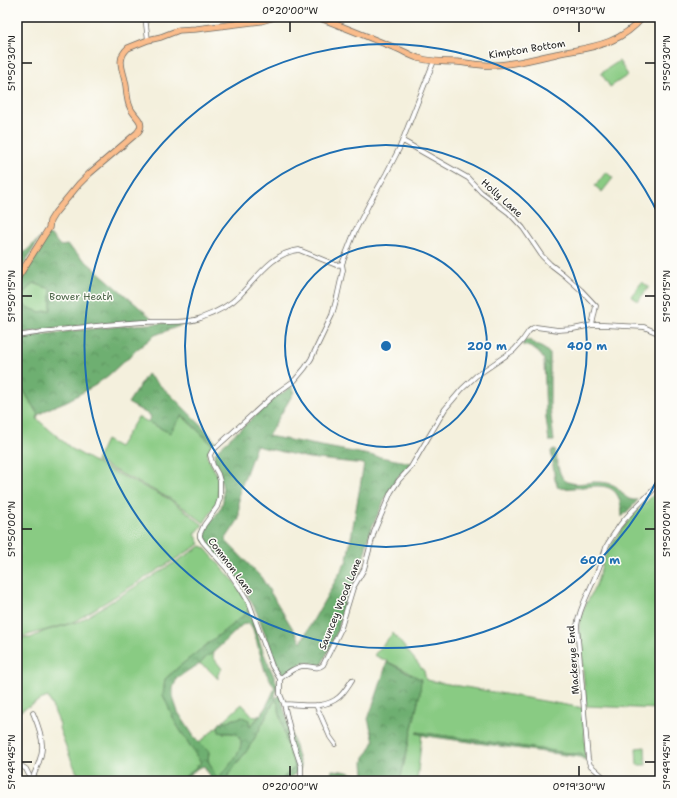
<svg xmlns="http://www.w3.org/2000/svg" width="677" height="798" font-family="'Shantell Sans',sans-serif">
	<defs>
		<pattern id="forest-crowns" width="20" height="18" patternUnits="userSpaceOnUse"><rect width="20" height="18" fill="#6eaf71"/><path d="M2 6a3 3 0 1 1 6 0M12 15a3 3 0 1 1 6 0" fill="none" stroke="#5a8e5c"/></pattern>
	</defs>
	<rect width="100%" height="100%" fill="#fdfcf7"/>
	<filter id="ink" filterUnits="userSpaceOnUse"><feTurbulence type="fractalNoise" baseFrequency=".025" numOctaves="2"/><feDisplacementMap in="SourceGraphic" scale="8" xChannelSelector="R" yChannelSelector="G"/><feConvolveMatrix kernelMatrix="1 2 1 2 8 2 1 2 1" color-interpolation-filters="sRGB"/></filter>
	<filter id="wash" filterUnits="userSpaceOnUse"><feTurbulence type="fractalNoise" baseFrequency=".012" numOctaves="4" result="noise"/><feDisplacementMap in="SourceGraphic" scale="16" xChannelSelector="R" yChannelSelector="G"/><feGaussianBlur stdDeviation="0.9" result="paint"/><feColorMatrix in="noise" values="0 0 0 0 0 0 0 0 0 0 0 0 0 0 0 0 0 1.4 0 .05"/><feComposite in="paint" operator="in"/></filter>
	<g filter="url(#wash)">
		<rect width="100%" height="100%" fill="#f4f0dd"/>
		<path fill="#89cb83" stroke="#527450" d="M 619,61 L 628,75 L 610,87 L 601,73 Z
			M 606,172 L 613,178 L 602,192 L 595,186 Z
			M 642,282 L 649,287 L 638,301 L 631,296 Z
			M 33,283 L 51,289 L 51,310 L 40,312 L 26,307 L 20,297 L 17,295 L 17,291 L 23,294 Z
			M 17,382 L 24,391 L 38,415 L 37,419 L 72,449 L 102,466 L 169,499 L 183,509 L 203,525 L 195,534 L 200,544 L 77,620 L 71,623 L 25,636 L 17,635 Z
			M 181,415 L 214,446 L 209,451 L 207,456 L 218,477 L 219,482 L 217,502 L 214,507 L 204,523 L 184,508 L 169,498 L 96,461 L 106,440 L 119,447 L 138,417 L 169,432 Z
			M 655,493 L 660,499 L 660,709 L 586,706 L 579,624 C 581,611 589,599 595,587 C 600,576 601,563 607,553 C 619,530 637,511 655,493 Z
			M 201,546 L 204,547 L 233,580 L 242,593 L 249,609 L 243,616 L 181,665 L 165,679 L 164,687 L 175,722 L 201,763 L 180,781 L 80,781 L 79,776 L 76,771 L 70,757 L 59,728 L 60,725 L 59,722 L 48,697 L 40,700 L 17,713 L 17,637 L 30,638 L 45,631 L 80,621 Z
			M 393,633 L 424,671 L 426,680 L 583,708 L 586,757 L 580,754 L 575,754 L 417,732 L 416,733 L 422,734 L 417,781 L 400,781 L 420,693 L 409,672 L 374,655 Z
			M 214,652 L 213,657 L 222,669 C 219,672 217,674 218,679 L 207,668 L 200,664 L 206,657 Z
			M 275,700 L 277,701 L 287,744 L 295,767 L 280,781 L 225,781 L 237,763 L 246,752 L 257,734 Z
			M 242,704 L 253,716 L 256,717 L 260,715 L 254,722 L 249,726 L 235,719 L 220,723 L 222,733 C 226,733 234,732 237,735 C 251,746 224,771 217,780 L 208,760 L 209,752 L 199,743 Z
			M 645,747 L 646,765 L 637,765 L 636,748 Z"/>
		<path fill="url(#forest-crowns)" stroke="#456646" fill-rule="evenodd" d="M 48,235 C 55,236 56,243 61,246 L 67,245 L 154,320 C 108,323 62,326 17,334 L 17,295 L 20,297 L 26,307 L 40,312 L 51,310 L 51,289 L 33,283 L 23,294 L 17,291 L 17,284 L 46,236 Z
			M 40,238 L 17,276 L 17,256 L 26,251 Z
			M 190,322 L 155,335 L 135,351 L 129,358 L 124,361 L 109,375 L 94,386 L 67,401 L 50,408 L 38,415 L 24,391 L 17,382 L 17,338 C 74,330 132,324 190,322 Z
			M 525,340 L 529,340 L 546,350 L 550,354 L 550,408 L 554,441 L 549,441 L 546,418 L 544,360 C 540,352 531,346 522,345 Z
			M 147,374 L 170,394 L 203,427 L 217,444 L 214,446 L 182,415 L 170,433 L 148,422 L 151,416 L 128,403 Z
			M 292,387 L 294,392 L 268,436 L 412,463 L 397,478 L 388,493 L 370,531 L 361,569 L 347,595 L 337,632 L 322,664 L 320,666 L 307,662 L 303,663 L 285,674 L 281,672 L 277,668 L 258,615 L 242,584 L 204,540 C 203,522 220,517 223,501 C 224,494 222,483 220,476 C 218,466 210,462 217,450 L 277,396 ZM 256,446 L 309,458 L 364,464 L 347,560 L 301,642 L 261,577 L 225,540 L 239,519 L 239,493 Z
			M 555,450 C 557,459 558,479 568,482 C 576,485 585,483 593,482 C 599,482 605,482 611,484 C 625,489 621,501 638,500 L 622,517 C 621,480 602,485 574,488 C 569,488 563,490 558,487 L 555,480 L 551,451 Z
			M 249,609 L 264,654 L 277,683 L 275,699 L 280,694 L 301,768 L 288,781 L 280,781 L 295,767 L 287,744 L 277,701 L 275,700 L 257,734 L 246,752 L 237,763 L 225,781 L 213,781 L 204,766 L 198,768 L 182,781 L 180,781 L 201,763 L 175,722 L 163,695 L 165,679 L 181,665 L 243,616 ZM 247,623 L 250,624 L 253,629 L 265,671 L 275,688 C 269,701 262,717 250,726 L 249,720 L 242,717 L 220,723 L 218,727 L 219,732 C 224,734 232,731 237,735 C 251,746 224,771 217,779 L 208,760 L 209,752 L 195,738 L 178,712 L 173,697 L 173,688 L 177,678 L 189,670 L 200,664 L 206,657 L 214,652 L 242,625 Z
			M 387,662 L 421,679 L 420,693 L 400,781 L 341,781 L 331,775 L 332,770 C 342,771 351,772 361,777 L 364,774 L 363,763 L 364,757 L 369,751 L 374,741 L 368,719 L 378,691 Z
			M 417,732 L 575,754 L 580,754 L 586,757 L 585,760 L 580,757 L 426,736 L 416,733 Z"/>
	</g>
	<g filter="url(#ink)">
		<g fill="none" stroke-linecap="round" stroke-linejoin="round">
			<defs>
				<path id="minor" d="M 145,17 L 148,40
					M 403,141 L 468,178 L 481,192 L 509,213 L 523,228 L 542,256 L 550,264 L 563,274 L 581,290 L 596,306 L 592,325
					M 17,336 C 59,329 101,325 144,322 C 160,321 186,324 201,318 C 215,313 229,306 240,295 C 256,279 273,252 299,250 L 336,265 L 342,264 L 355,231 L 370,202 L 386,174 L 399,149 L 434,61
					M 280,679 C 285,674 298,665 305,666 C 312,666 317,670 323,665 L 340,631 L 353,588 L 364,569 L 374,532 L 391,492 L 399,480 L 411,467 L 445,409 L 462,389 L 476,376 L 514,350 L 522,341 L 529,331 L 533,328 L 536,327 L 558,330 L 573,329 L 592,325 L 603,325 L 644,327 L 660,334
					M 284,704 C 302,704 324,710 339,697 C 344,693 348,686 352,680
					M 316,705 L 330,737 L 335,744
					M 17,763 L 26,769 L 32,781
					M 31,781 C 45,752 46,743 33,713
					M 301,781 L 301,766 L 293,742 L 284,704 L 280,694 L 280,679 L 272,666 L 249,603 L 240,588 L 227,569 L 203,542 L 200,537 L 200,534 L 204,525 L 217,507 L 220,498 L 220,481 L 218,474 L 213,465 L 211,459 L 210,455 L 212,451 L 274,395 L 295,380 L 305,368 L 311,359 L 332,315 L 337,297 L 343,270 L 342,264
					M 608,781 L 590,765 L 588,759 L 577,626 C 579,608 589,593 595,577 C 600,567 603,556 607,545 C 611,538 616,531 620,525 C 632,509 648,497 660,482"/>
				<path id="major" d="M 317,17 C 342,26 368,37 393,47 C 402,50 409,55 418,58 C 431,62 444,62 457,62 C 469,63 481,66 493,65 C 514,65 536,58 556,54 C 590,47 619,46 643,17
					M 17,279 L 49,228 L 50,221 L 55,213 L 79,184 L 90,173 L 137,133 C 140,130 142,127 140,122 C 138,117 132,113 130,107 C 127,101 127,93 126,86 C 124,71 115,60 128,48 L 148,40 L 161,37 L 179,30 L 196,29 L 261,21 L 275,17"/>
			</defs>
			<use href="#minor" stroke="#686660" stroke-width="5.5"/>
			<use href="#major" stroke="#686660" stroke-width="7"/>
			<use href="#minor" stroke="#fff" stroke-width="4"/>
			<use href="#major" stroke="#fabc8b" stroke-width="5.5"/>
		</g>
	</g>
	<path fill="none" stroke="#1c1c1c" stroke-width="1.5" d="M 290,22 L 290,32M 579,22 L 579,32M 22,63 L 32,63M 645,63 L 655,63M 22,296 L 32,296M 645,296 L 655,296M 22,529 L 32,529M 645,529 L 655,529M 22,762 L 32,762M 645,762 L 655,762M 290,766 L 290,776M 579,766 L 579,776"/>
	<g fill="none" stroke="#1f6fb2" stroke-width="2">
		<circle cx="386" cy="346" r="101"/>
		<circle cx="386" cy="346" r="201"/>
		<path d="M660 474A302 302 0 1 1 660 218"/>
	</g>
	<g text-anchor="middle" dominant-baseline="central" stroke-width="3" stroke-linejoin="round" paint-order="stroke">
		<g font-size="10" fill="#1c1c1c" stroke="#fdfcf7">
			<text transform="translate(527 49) rotate(-9)">Kimpton Bottom</text>
			<text transform="translate(502 198) rotate(42)">Holly Lane</text>
			<text transform="translate(231 566) rotate(53)">Common Lane</text>
			<text transform="translate(340 604) rotate(-68)">Sauncey Wood Lane</text>
			<text transform="translate(573 660) rotate(-94)">Mackerye End</text>
		</g>
		<g font-size="10" fill="#486245" stroke="#fdfcf7">
			<text x="81" y="296">Bower Heath</text>
		</g>
	</g>
	<circle cx="386" cy="346" r="6" fill="#1f6fb2" stroke="#fdfcf7" stroke-width="2"/>
	<g font-size="12" text-anchor="middle" font-weight="bold" fill="#1f6fb2" stroke="#fdfcf7" stroke-width="3" stroke-linejoin="round" paint-order="stroke">
		<text x="487" y="350">200 m</text>
		<text x="587" y="350">400 m</text>
		<text x="600" y="564">600 m</text>
	</g>
	<rect width="677" height="798" fill="none" stroke="#fdfcf7" stroke-width="44"/>
	<rect x="22" y="22" width="633" height="754" fill="none" stroke="#1c1c1c" stroke-width="1.5"/>
	<g font-size="10" text-anchor="middle" fill="#1c1c1c">
		<text x="290" y="14">0°20'00"W</text>
		<text x="579" y="14">0°19'30"W</text>
		<text transform="translate(11 63) rotate(-90)" y="4">51°50'30"N</text>
		<text transform="translate(666 63) rotate(-90)" y="4">51°50'30"N</text>
		<text transform="translate(11 296) rotate(-90)" y="4">51°50'15"N</text>
		<text transform="translate(666 296) rotate(-90)" y="4">51°50'15"N</text>
		<text transform="translate(11 529) rotate(-90)" y="4">51°50'00"N</text>
		<text transform="translate(666 529) rotate(-90)" y="4">51°50'00"N</text>
		<text transform="translate(11 762) rotate(-90)" y="4">51°49'45"N</text>
		<text transform="translate(666 762) rotate(-90)" y="4">51°49'45"N</text>
		<text x="290" y="790">0°20'00"W</text>
		<text x="579" y="790">0°19'30"W</text>
	</g>
</svg>
